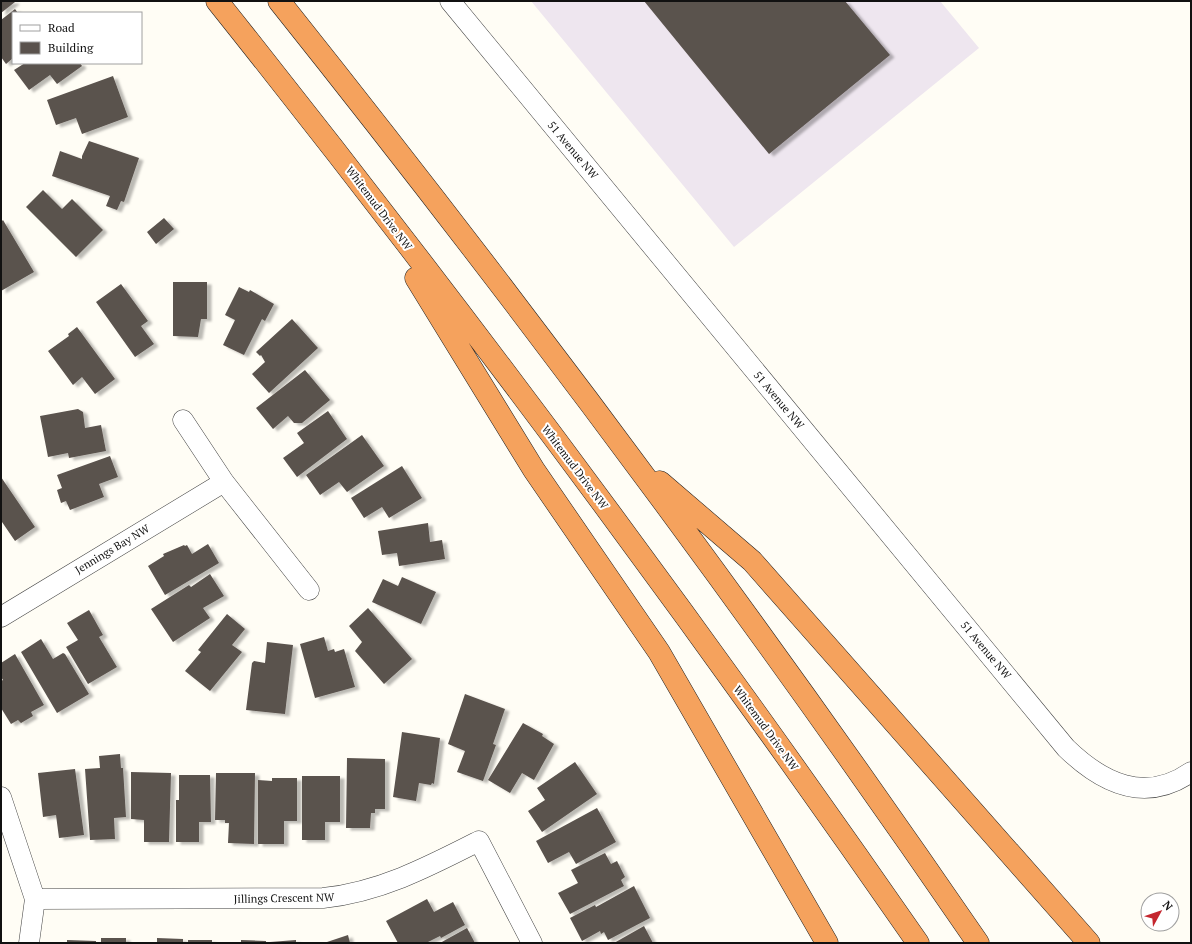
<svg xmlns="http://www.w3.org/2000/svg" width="1192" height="944" font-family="'PT Serif',serif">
	<defs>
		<filter id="shadow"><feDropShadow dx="4.5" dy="2.5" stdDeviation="1" flood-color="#0004"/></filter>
	</defs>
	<rect width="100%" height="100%" fill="#fffdf5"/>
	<path fill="#eee6ef" d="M 531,1 L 940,1 L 979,48 L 734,247 Z"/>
	<path fill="#5a524d" filter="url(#shadow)" d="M 1,1 L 14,1 L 15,2 L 1,13 Z
		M 644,1 L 845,1 L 890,55 L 769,154 Z
		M 15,9 L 18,13 L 13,13 L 13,58 L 6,64 L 1,57 L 1,20 Z
		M 25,63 L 80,63 L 82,66 L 57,84 L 50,75 L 29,90 L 14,70 Z
		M 113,76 L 128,117 L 82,134 L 76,118 L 56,125 L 47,100 Z
		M 89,141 L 139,158 L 124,202 L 121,201 L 117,210 L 106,206 L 110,196 L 52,176 L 60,151 L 82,159 L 82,156 Z
		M 43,190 L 62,209 L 72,199 L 103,230 L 76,257 L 26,207 Z
		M 164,218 L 174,229 L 156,244 L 147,232 Z
		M 3,220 L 34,272 L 1,291 L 1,222 Z
		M 173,282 L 207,282 L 207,319 L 201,319 L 198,337 L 173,336 Z
		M 121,284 L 148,321 L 141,326 L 154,344 L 135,357 L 96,302 Z
		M 239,287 L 249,292 L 250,290 L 274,304 L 265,321 L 262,319 L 244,355 L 223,345 L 235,320 L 225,315 Z
		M 292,319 L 318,348 L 269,393 L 252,374 L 265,362 L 261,355 L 260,356 L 256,352 Z
		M 77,327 L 115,379 L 95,394 L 82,377 L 73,385 L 48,351 L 69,336 L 68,334 Z
		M 305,370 L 330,400 L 302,423 L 294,423 L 288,416 L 273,429 L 256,408 Z
		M 78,409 L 83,412 L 85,428 L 101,425 L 106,451 L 69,458 L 68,453 L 48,457 L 40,416 Z
		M 328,411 L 347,439 L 297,477 L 283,458 L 304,443 L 297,433 Z
		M 362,435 L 384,466 L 347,492 L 339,482 L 320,495 L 306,475 Z
		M 110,456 L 118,477 L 99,484 L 104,497 L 70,510 L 66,501 L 61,503 L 57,490 L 62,488 L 57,475 Z
		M 402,466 L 422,498 L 389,518 L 382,507 L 364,518 L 351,498 Z
		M 1,477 L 35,527 L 15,541 L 2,522 L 1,525 Z
		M 428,523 L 430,542 L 442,540 L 445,559 L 399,566 L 397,553 L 382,555 L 378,531 Z
		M 208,544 L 219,563 L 165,595 L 148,566 L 164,556 L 163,554 L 184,545 L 185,546 L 187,545 L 192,554 Z
		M 210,574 L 224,596 L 203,608 L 210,618 L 173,642 L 151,609 L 189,585 L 191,587 Z
		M 402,577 L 436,592 L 421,624 L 372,602 L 383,579 L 398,586 Z
		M 368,608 L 412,659 L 384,684 L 355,651 L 362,642 L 349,626 Z
		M 89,610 L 103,635 L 99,637 L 117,667 L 88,684 L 66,647 L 78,640 L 67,623 Z
		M 227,614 L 245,629 L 232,645 L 242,652 L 210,691 L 185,671 L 201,652 L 198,650 Z
		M 324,637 L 328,651 L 334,649 L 335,652 L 344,649 L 355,687 L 315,698 L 300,644 Z
		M 41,639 L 53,659 L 63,653 L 65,654 L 89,694 L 57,713 L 21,652 Z
		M 267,642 L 293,645 L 285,714 L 246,710 L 252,663 L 254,661 L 265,663 Z
		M 15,654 L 44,705 L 31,712 L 33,716 L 21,723 L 18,720 L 11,724 L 1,708 L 1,681 L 3,680 L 1,677 L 1,663 Z
		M 465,694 L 505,709 L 493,744 L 496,745 L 483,781 L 457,772 L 465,751 L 448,744 Z
		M 523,723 L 543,734 L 542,736 L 554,744 L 534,780 L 522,773 L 510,793 L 488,780 Z
		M 402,732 L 440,738 L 434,784 L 432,783 L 431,785 L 419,783 L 416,801 L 393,797 Z
		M 120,754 L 121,768 L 123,768 L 126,817 L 114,818 L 115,839 L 90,840 L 85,769 L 100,768 L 99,756 Z
		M 347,758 L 385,759 L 385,809 L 375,809 L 375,813 L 371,813 L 370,828 L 346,828 Z
		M 575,762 L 597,794 L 542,832 L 528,811 L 545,800 L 537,788 Z
		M 75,769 L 84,835 L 59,838 L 56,815 L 43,817 L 38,773 Z
		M 131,772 L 171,773 L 169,842 L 144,842 L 144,820 L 131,819 Z
		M 216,773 L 255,773 L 254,844 L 228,843 L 229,823 L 225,823 L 225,820 L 215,820 Z
		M 179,775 L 210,775 L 211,822 L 199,822 L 199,842 L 176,842 L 176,800 L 179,800 Z
		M 302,776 L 340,776 L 340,822 L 325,822 L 325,840 L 302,840 Z
		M 272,778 L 297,778 L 297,821 L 284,821 L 284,844 L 258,844 L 258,780 L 272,781 Z
		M 597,808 L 616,842 L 576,864 L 569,852 L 548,863 L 536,841 Z
		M 605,853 L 611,864 L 617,861 L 625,877 L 621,880 L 624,886 L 570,914 L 558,893 L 578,883 L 571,870 Z
		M 634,886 L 650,918 L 608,940 L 604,932 L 601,934 L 600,931 L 582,941 L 570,918 L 595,905 L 596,907 Z
		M 427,899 L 434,912 L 453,902 L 465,925 L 441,938 L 440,936 L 426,943 L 398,943 L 386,921 Z
		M 644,926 L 653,943 L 614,943 Z
		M 467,928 L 475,943 L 440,943 Z
		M 348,935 L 350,943 L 324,943 Z
		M 101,938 L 126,938 L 126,943 L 101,943 Z
		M 157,938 L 183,939 L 183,943 L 157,943 Z
		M 67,940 L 96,941 L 96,943 L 67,943 Z
		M 188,940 L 212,940 L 212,943 L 188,943 Z
		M 241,940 L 266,941 L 266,943 L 241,943 Z
		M 296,940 L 296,943 L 270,943 L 270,942 Z"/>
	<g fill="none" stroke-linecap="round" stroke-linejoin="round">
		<defs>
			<path id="street" d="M 450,1 L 1066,748 C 1102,783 1145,804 1191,772
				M 183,420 L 224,482 L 309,590
				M 1,617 L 224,482
				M 1,797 L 35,899 L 29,943
				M 35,899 L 323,898 C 380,892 428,867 479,841 L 532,943"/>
			<path id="highway" d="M 217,1 C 461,307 695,622 918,943
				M 279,1 C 523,307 757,621 978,943
				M 416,278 L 534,470 L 659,652 L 827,943
				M 660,482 L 752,561 L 1089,943"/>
		</defs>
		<use href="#street" stroke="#444" stroke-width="21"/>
		<use href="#highway" stroke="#222" stroke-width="23"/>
		<use href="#street" stroke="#fff" stroke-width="20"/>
		<use href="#highway" stroke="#f5a25d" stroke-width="22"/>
	</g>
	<g text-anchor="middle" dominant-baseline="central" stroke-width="4" stroke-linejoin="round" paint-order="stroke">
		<g font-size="11" fill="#111" stroke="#fff">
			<text transform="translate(573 150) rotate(50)">51 Avenue NW</text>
			<text transform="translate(379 208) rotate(53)">Whitemud Drive NW</text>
			<text transform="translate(779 400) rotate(50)">51 Avenue NW</text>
			<text transform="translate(575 467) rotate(53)">Whitemud Drive NW</text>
			<text transform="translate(112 549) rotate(-31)">Jennings Bay NW</text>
			<text transform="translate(986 650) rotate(50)">51 Avenue NW</text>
			<text transform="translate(766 728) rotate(54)">Whitemud Drive NW</text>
			<text transform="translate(284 898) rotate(-1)">Jillings Crescent NW</text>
		</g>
	</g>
	<rect width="1192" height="944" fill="none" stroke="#111111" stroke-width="4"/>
	<rect x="12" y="12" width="130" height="52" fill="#ffffff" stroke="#a0a0a0"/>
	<rect x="20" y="25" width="20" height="6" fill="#ffffff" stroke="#a0a0a0"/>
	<text x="48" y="32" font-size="12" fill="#111111">Road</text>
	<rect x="20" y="42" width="20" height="12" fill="#5a524d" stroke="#a0a0a0"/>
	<text x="48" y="52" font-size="12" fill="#111111">Building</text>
	<g transform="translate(1160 912) rotate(50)"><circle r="19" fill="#ffffff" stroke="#a0a0a0"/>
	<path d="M0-3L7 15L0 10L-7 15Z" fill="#c4262e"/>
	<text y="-6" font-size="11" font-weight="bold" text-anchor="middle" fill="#111111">N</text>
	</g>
</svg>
